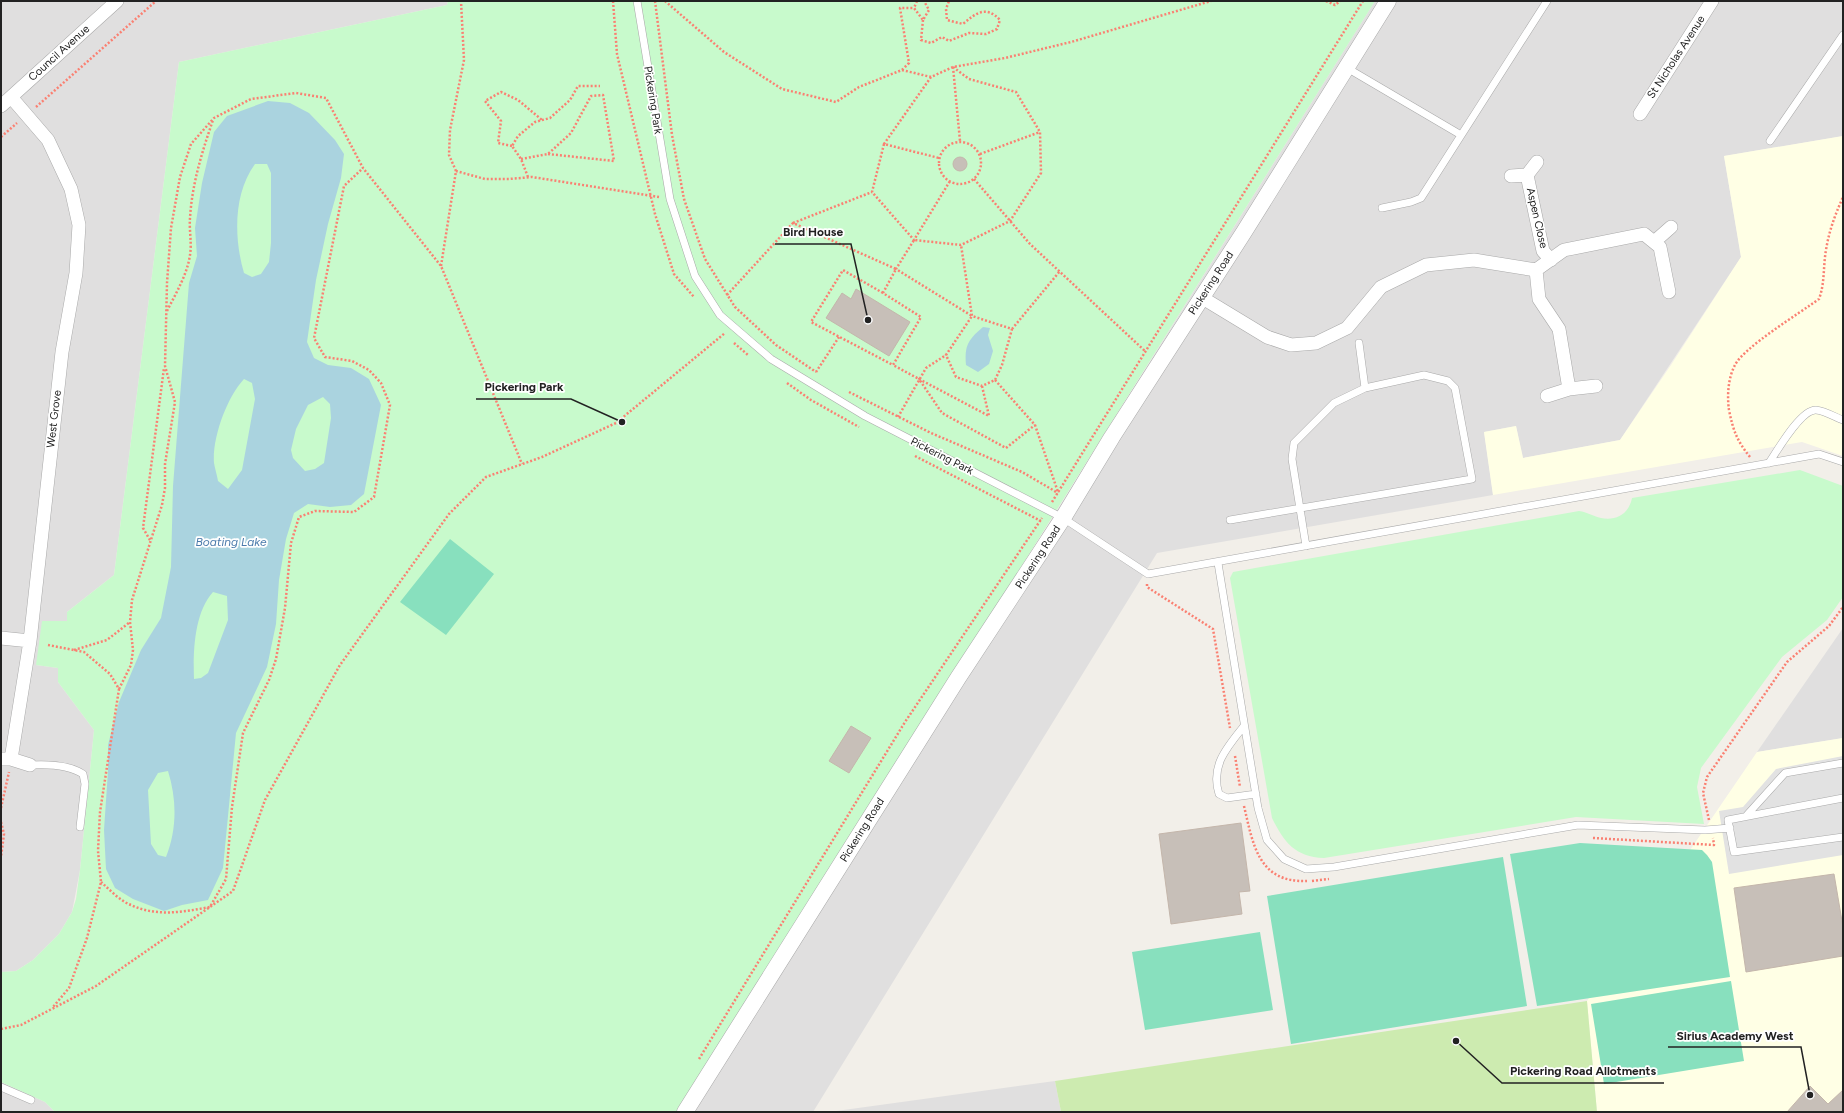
<svg xmlns="http://www.w3.org/2000/svg" width="1844" height="1113" font-family="Figtree,sans-serif">
	<rect width="100%" height="100%" fill="#f2efe9"/>
	<path fill="#e0dfdf" d="M 1,1 L 448,1 L 447,5 L 179,62 L 114,575 L 67,612 L 67,621 L 36,665 L 58,668 L 58,682 L 94,730 L 80,870 L 72,912 L 59,934 L 33,960 L 16,971 L 1,972 Z
		M 1375,1 L 1843,1 L 1843,136 L 1724,156 L 1741,257 L 1620,440 L 1523,458 L 1516,426 L 1484,432 L 1493,495 L 1157,553 L 813,1112 L 681,1112 Z
		M 1843,628 L 1843,738 L 1757,752 Z
		M 1055,1081 L 1061,1112 L 829,1112 Z
		M 1,1082 L 45,1102 L 55,1112 L 1,1112 Z"/>
	<path fill="#ffffe5" d="M 1843,136 L 1843,456 L 1802,442 L 1493,495 L 1484,432 L 1516,426 L 1523,458 L 1620,440 L 1671,365 L 1741,257 L 1724,156 Z
		M 1843,738 L 1843,1112 L 1597,1112 L 1587,1001 L 1757,752 Z"/>
	<path fill="#cdebb0" d="M 1587,1001 L 1597,1112 L 1061,1112 L 1055,1081 Z"/>
	<path fill="#c8facc" d="M 448,1 L 1375,1 L 680,1112 L 55,1112 L 45,1102 L 1,1082 L 1,972 L 16,971 L 33,960 L 59,934 L 72,912 L 76,899 L 80,870 L 94,730 L 58,682 L 58,668 L 36,665 L 42,621 L 67,621 L 67,612 L 114,575 L 179,62 L 447,5 Z
		M 1800,470 L 1843,486 L 1843,597 L 1827,620 L 1782,657 L 1701,768 L 1697,787 L 1704,824 L 1576,817 L 1324,858 C 1295,857 1284,842 1272,818 L 1230,578 L 1233,572 L 1579,511 C 1587,512 1593,516 1601,518 C 1616,521 1629,514 1632,498 Z"/>
	<path fill="#88e0be" d="M 450,539 L 494,574 L 446,635 L 400,602 Z
		M 1580,843 L 1702,850 L 1707,855 L 1712,862 L 1730,977 L 1537,1006 L 1510,854 Z
		M 1503,857 L 1527,1006 L 1291,1044 L 1267,896 Z
		M 1260,932 L 1273,1010 L 1145,1030 L 1132,952 Z
		M 1731,981 L 1744,1061 L 1604,1084 L 1591,1004 Z"/>
	<path fill="#e2e2e2" d="M 1843,756 L 1843,855 L 1729,874 L 1719,811 L 1743,807 L 1776,769 Z"/>
	<path fill="#aad3df" fill-rule="evenodd" d="M 268,101 L 290,103 L 309,113 L 335,140 L 344,154 L 341,178 L 328,224 L 316,280 L 307,342 L 314,358 L 328,365 L 351,368 L 369,379 L 381,405 L 364,494 L 351,505 L 330,507 L 308,504 L 294,513 L 286,539 L 279,580 L 276,624 L 267,667 L 236,733 L 223,868 L 208,900 L 182,905 L 164,911 L 133,899 L 115,888 L 106,869 L 104,830 L 108,771 L 108,745 L 119,702 L 141,650 L 161,618 L 171,567 L 173,486 L 189,283 L 197,256 L 195,228 L 202,183 L 214,132 L 227,116 ZM 255,164 L 267,164 L 271,173 L 271,243 L 269,262 L 261,274 L 252,277 L 244,273 C 234,239 233,194 255,164 ZM 244,379 L 252,383 L 255,399 L 242,470 L 228,489 L 218,481 C 217,475 215,469 214,463 C 212,438 227,397 244,379 ZM 323,397 L 330,404 L 331,418 L 324,463 L 315,469 L 305,471 L 293,458 L 291,450 L 296,429 L 308,405 ZM 213,592 L 227,596 L 228,620 L 208,673 L 201,678 L 194,679 C 193,652 194,613 213,592 ZM 168,771 C 177,800 177,829 166,857 L 158,855 L 151,844 L 148,790 L 158,773 Z
		M 983,327 L 990,328 L 988,335 L 993,351 L 989,364 L 978,372 L 966,365 C 964,345 969,339 983,327 Z"/>
	<path fill="#c7bfb8" stroke="#c4b6ab" d="M953 164a7 7 0 1 1 14 0a7 7 0 1 1-14 0Z
		M 856,289 L 910,322 L 889,356 L 826,318 L 842,293 L 851,299 Z
		M 851,726 L 871,738 L 849,773 L 829,761 Z
		M 1241,823 L 1250,891 L 1239,892 L 1242,914 L 1171,924 L 1159,834 Z
		M 1834,874 L 1843,927 L 1843,956 L 1746,972 L 1734,888 Z
		M 1810,1086 L 1828,1104 L 1843,1090 L 1843,1112 L 1787,1112 Z"/>
	<g fill="none" stroke-linecap="round" stroke-linejoin="round">
		<defs>
			<path id="service" d="M 637,1 L 670,199 L 695,276 L 720,315 L 771,359 L 865,416 L 1063,518 L 1148,574 L 1819,454 L 1843,462
				M 1347,68 L 1461,135
				M 1770,141 L 1843,35
				M 1382,208 L 1411,202 L 1421,198 L 1547,1
				M 1359,343 L 1365,388
				M 1769,463 C 1777,451 1801,409 1816,410 C 1825,411 1835,417 1843,420
				M 1230,520 L 1472,479 L 1455,388 L 1448,381 L 1424,375 L 1365,388 L 1334,403 L 1294,443 L 1292,459 L 1306,546
				M 1218,563 L 1258,808 L 1267,840 L 1284,859 L 1306,869 L 1334,867 L 1578,825 L 1705,830 L 1730,828
				M 1244,726 C 1227,747 1210,766 1219,794 L 1227,798 L 1256,794
				M 30,765 C 47,764 68,764 83,774 L 85,784 L 80,827
				M 1843,798 L 1728,820 L 1734,852 L 1843,837
				M 1747,815 L 1785,773 L 1843,763
				M 1,1087 L 31,1100"/>
			<path id="minor" d="M 11,97 L 48,140 L 71,189 L 79,225 L 76,273 L 62,352 L 30,641 L 11,759
				M 1,106 L 117,1
				M 1640,114 L 1712,1
				M 1527,175 L 1543,251 L 1551,260
				M 1511,176 L 1527,175 L 1537,162
				M 1654,242 L 1671,227
				M 1536,270 L 1539,299 L 1559,329 L 1569,389
				M 1201,297 L 1267,337 L 1291,345 L 1316,343 L 1347,328 L 1381,287 L 1426,265 L 1474,260 L 1536,270 L 1564,250 L 1644,234 L 1660,247 L 1669,292
				M 1547,396 L 1569,389 L 1596,386
				M 1,638 L 30,641
				M 1,759 L 11,759 L 30,765"/>
			<path id="tertiary" d="M 685,1112 L 958,678 L 1063,518 L 1112,437 L 1244,232 L 1388,1"/>
		</defs>
		<use href="#service" stroke="#a9a9a9" stroke-width="8"/>
		<use href="#minor" stroke="#a9a9a9" stroke-width="14"/>
		<use href="#tertiary" stroke="#a9a9a9" stroke-width="17"/>
		<path stroke="#fa8072" stroke-width="2.5" stroke-dasharray="2 2" stroke-linecap="butt" d="M 613,1 L 617,54 L 655,214 L 674,274 L 694,297
			M 655,1 L 672,135 L 684,199 L 705,259 L 735,307 L 776,345 L 816,372
			M 665,1 L 724,52 L 782,89 L 836,102 L 859,87 L 902,70 L 931,77 L 953,67 L 1005,58 L 1071,42 L 1211,1
			M 917,1 L 914,8 L 923,20 L 929,10 L 924,1
			M 1326,1 L 1335,5 L 1340,1
			M 923,20 L 921,40 L 931,43 L 942,37 L 949,41 L 969,33 L 986,34 L 997,29 L 1000,20 C 986,5 976,13 963,24 L 947,20 L 946,9 L 949,1
			M 953,67 L 969,79 L 1016,92 L 1040,132 L 1041,173 L 1010,221 L 961,245 L 914,240 L 896,269 L 972,316 L 946,355 L 956,377 L 982,386 L 995,380 L 1002,365 L 1012,329 L 972,316 L 961,245
			M 953,67 L 960,141
			M 902,70 L 909,63 L 900,8 L 914,8
			M 931,77 L 884,144 L 939,158
			M 36,107 L 156,1
			M 1,137 L 17,123
			M939 163a21 21 0 1 1 42 0a21 21 0 1 1-42 0Z
			M 884,144 L 872,192 L 914,240 L 950,181
			M 512,146 L 498,143 L 501,121 L 485,101 L 501,92 L 518,100 L 542,120
			M 980,154 L 1040,132
			M 521,159 L 548,154 L 571,133 L 591,96 L 603,95 L 614,161 L 548,154
			M 456,171 L 449,155 L 450,130 L 464,60 L 461,1
			M 528,177 L 521,159 L 512,146 L 518,136 L 535,122 L 550,118 L 570,100 L 578,86 L 600,86
			M 974,179 L 1030,244 L 1145,351
			M 793,223 L 872,192
			M 441,266 L 456,171 L 485,179 L 509,179 L 532,177 L 659,197
			M 883,293 L 843,270 L 811,322 L 893,365
			M 727,295 L 793,223 L 896,269 L 883,293 L 921,317 L 893,365 L 919,379
			M 167,311 C 176,293 187,275 190,255 C 192,243 189,230 190,218 C 192,184 202,152 213,120
			M 1012,329 L 1060,271
			M 734,343 L 748,355
			M 816,372 L 839,337
			M 995,380 L 1035,425 L 1058,492
			M 787,383 L 811,400 L 859,427
			M 982,386 L 989,416 L 919,379 L 942,413 L 1006,448 L 1035,425
			M 849,392 L 931,433 L 1022,472 L 1058,493
			M 898,417 L 926,368 L 946,355
			M 915,456 L 1041,521
			M 1750,457 C 1737,441 1733,430 1729,410 C 1727,396 1728,378 1735,365 C 1744,347 1800,313 1819,299 C 1825,283 1823,267 1826,250 C 1829,231 1835,215 1843,197
			M 1052,502 L 1363,1
			M 150,540 L 143,528 L 164,368
			M 1147,584 L 1147,587 L 1213,629 L 1230,728
			M 48,645 L 84,652 L 110,674 L 119,689 L 100,812 L 98,851 L 101,882 L 87,938 L 69,988 L 53,1007
			M 74,650 L 107,640 L 130,622
			M 119,689 L 131,665 L 133,650 L 130,622 L 132,600 L 162,505 L 165,488 L 165,464 L 175,402 L 165,366 L 167,283 L 171,228 L 180,177 L 191,144 L 214,118 L 251,99 L 296,93 L 326,98 L 363,168 L 441,266 L 522,464
			M 1235,756 L 1240,787
			M 1244,806 C 1253,844 1258,883 1307,881
			M 1,808 L 9,772
			M 1709,820 L 1703,793 L 1707,777 L 1787,662 L 1829,626 L 1843,607
			M 1,822 L 4,834 L 1,857
			M 1593,838 L 1714,845 L 1713,838
			M 1312,881 L 1329,879
			M 101,882 C 110,890 120,901 131,905 C 157,917 183,912 210,907 L 226,879 L 232,807 L 243,733 L 269,680 L 276,659 L 285,608 L 291,543 L 299,517 L 315,511 L 354,512 L 374,497 L 390,405 L 381,383 L 369,370 L 352,361 L 325,357 L 314,338 L 344,186 L 363,168
			M 1,1029 L 21,1025 L 96,986 L 233,891 L 265,800 L 340,665 L 449,514 L 486,477 L 542,457 L 616,423 L 725,333
			M 699,1059 L 905,722 L 1042,518"/>
		<use href="#service" stroke="#fff" stroke-width="7"/>
		<use href="#minor" stroke="#fff" stroke-width="13"/>
		<use href="#tertiary" stroke="#fff" stroke-width="16"/>
	</g>
	<g text-anchor="middle" dominant-baseline="central" stroke-width="3.5" stroke-linejoin="round" paint-order="stroke">
		<g font-size="11" fill="#222" stroke="#fff">
			<text transform="translate(59 53) rotate(-42)">Council Avenue</text>
			<text transform="translate(1676 57) rotate(-57)">St Nicholas Avenue</text>
			<text transform="translate(653 100) rotate(81)">Pickering Park</text>
			<text transform="translate(1537 218) rotate(77)">Aspen Close</text>
			<text transform="translate(1211 283) rotate(-57)">Pickering Road</text>
			<text transform="translate(54 419) rotate(-83)">West Grove</text>
			<text transform="translate(942 456) rotate(27)">Pickering Park</text>
			<text transform="translate(1038 557) rotate(-57)">Pickering Road</text>
			<text transform="translate(862 830) rotate(-58)">Pickering Road</text>
		</g>
		<g font-size="12" font-style="italic" fill="#4a7aab" stroke="#fff">
			<text x="231" y="542">Boating Lake</text>
		</g>
	</g>
	<path fill="none" stroke="#222" stroke-width="1.5" d="M868 320L851 244H775M622 422L571 399H476M1810 1095L1801 1047H1668M1456 1041L1502 1083H1664"/>
	<g fill="#222" stroke="#fff" stroke-width="1.5">
		<circle cx="868" cy="320" r="4"/>
		<circle cx="622" cy="422" r="4"/>
		<circle cx="1810" cy="1095" r="4"/>
		<circle cx="1456" cy="1041" r="4"/>
	</g>
	<g font-size="12" text-anchor="middle" font-weight="bold" fill="#222" stroke="#fff" stroke-width="3.5" stroke-linejoin="round" paint-order="stroke">
		<text x="813" y="236">Bird House</text>
		<text x="524" y="391">Pickering Park</text>
		<text x="1735" y="1040">Sirius Academy West</text>
		<text x="1583" y="1075">Pickering Road Allotments</text>
	</g>
	<rect width="1844" height="1113" fill="none" stroke="#222222" stroke-width="4"/>
</svg>
